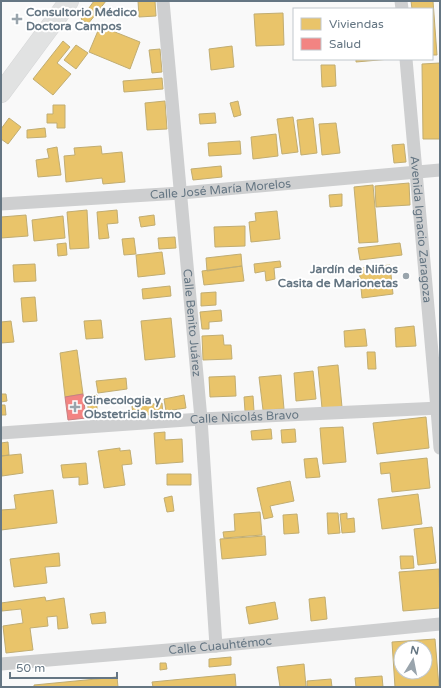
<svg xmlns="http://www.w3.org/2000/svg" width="441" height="688" font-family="'Varela Round',sans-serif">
	<rect width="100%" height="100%" fill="#f9f9f9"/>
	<path fill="#e9c46a" stroke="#c1ad72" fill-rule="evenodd" d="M 94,1 L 106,1 L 88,24 L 81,19 Z
		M 138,1 L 155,1 L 156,16 L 139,17 Z
		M 411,1 L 433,1 L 437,55 L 432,55 L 432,9 L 412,9 Z
		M 283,13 L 284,45 L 256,46 L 254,14 Z
		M 100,26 L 140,42 L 130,69 L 89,52 Z
		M 63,41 L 70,47 L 57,63 L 71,74 L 53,95 L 33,79 Z
		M 76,45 L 88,53 L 76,69 L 64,60 Z
		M 232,46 L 234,67 L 211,70 L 209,49 Z
		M 160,49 L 162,72 L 152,73 L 149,50 Z
		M 356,59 L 390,59 L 356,62 Z
		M 440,63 L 440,139 L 423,139 L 422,64 Z
		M 321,65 L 335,65 L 336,86 L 322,87 Z
		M 162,78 L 163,89 L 124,92 L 123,81 Z
		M 165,101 L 167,129 L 147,130 L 145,103 Z
		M 238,101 L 241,115 L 234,117 L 230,103 Z
		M 53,105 L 65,105 L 65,128 L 57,128 L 57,123 L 47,123 L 47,114 L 53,114 Z
		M 215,113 L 216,123 L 200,124 L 199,114 Z
		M 293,117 L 298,152 L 282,154 L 277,119 Z
		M 9,118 L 21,127 L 8,144 L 1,139 L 1,129 Z
		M 313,118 L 317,153 L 301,155 L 297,120 Z
		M 336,123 L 340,153 L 322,155 L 319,124 Z
		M 45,128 L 46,137 L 27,138 L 27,130 Z
		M 276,134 L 278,156 L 253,159 L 251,137 Z
		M 240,141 L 241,154 L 209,156 L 208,143 Z
		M 404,144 L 406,162 L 394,163 L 392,145 Z
		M 101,146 L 102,154 L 122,152 L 125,182 L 103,184 L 102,178 L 66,182 L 64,156 L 75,155 L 74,148 Z
		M 57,147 L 61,175 L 38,177 L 36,160 L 49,158 L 47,149 Z
		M 221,166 L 222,177 L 193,180 L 191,169 Z
		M 409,183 L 410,205 L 376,207 L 375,186 Z
		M 373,185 L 378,242 L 359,243 L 354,187 Z
		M 342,194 L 342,206 L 330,207 L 329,195 Z
		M 87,210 L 89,248 L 70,249 L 67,212 Z
		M 117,210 L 118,223 L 107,224 L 109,238 L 99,239 L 97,212 Z
		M 277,211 L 280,239 L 251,242 L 249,222 L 256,221 L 255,213 Z
		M 26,215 L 28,236 L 1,238 L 1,217 Z
		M 154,215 L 155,225 L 141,227 L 139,217 Z
		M 63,216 L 65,238 L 34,241 L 32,220 Z
		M 245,226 L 245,246 L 215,247 L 214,227 Z
		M 175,237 L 176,248 L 159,249 L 158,238 Z
		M 134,238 L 136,254 L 124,255 L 122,239 Z
		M 66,243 L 67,255 L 58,256 L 57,244 Z
		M 400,243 L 402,255 L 360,260 L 358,248 Z
		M 162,252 L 165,274 L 138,277 L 136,255 Z
		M 241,254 L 242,266 L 207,271 L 206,258 Z
		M 280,261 L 281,267 L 274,268 L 275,279 L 266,281 L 265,271 L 255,273 L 254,264 Z
		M 35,264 L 36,281 L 14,282 L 13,265 Z
		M 390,265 L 393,294 L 362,298 L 359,268 Z
		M 242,266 L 244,281 L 204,285 L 202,271 Z
		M 170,286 L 171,296 L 143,299 L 142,289 Z
		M 216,292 L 216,305 L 201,306 L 201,293 Z
		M 35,297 L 37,321 L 23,322 L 21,298 Z
		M 221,310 L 222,321 L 209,322 L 209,329 L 202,329 L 200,312 Z
		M 171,318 L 175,357 L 145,360 L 141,321 Z
		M 101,320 L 103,338 L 86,339 L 84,321 Z
		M 11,321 L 14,342 L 1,343 L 1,322 Z
		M 414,326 L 416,346 L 396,347 L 395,328 Z
		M 365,329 L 367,346 L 345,347 L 344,331 Z
		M 223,335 L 224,345 L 231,345 L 232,359 L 203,360 L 202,336 Z
		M 77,350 L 83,394 L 65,397 L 60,353 Z
		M 367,352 L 375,352 L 376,369 L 368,369 Z
		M 338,365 L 342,407 L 322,408 L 318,367 Z
		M 313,371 L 316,399 L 296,401 L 294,373 Z
		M 281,375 L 284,409 L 263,410 L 259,377 Z
		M 235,376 L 236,396 L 210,397 L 209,377 Z
		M 126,378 L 127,389 L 98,393 L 96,381 Z
		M 1,394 L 6,394 L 7,401 L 1,402 Z
		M 88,395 L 97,395 L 97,411 L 88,411 Z
		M 184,395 L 186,408 L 166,411 L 164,399 Z
		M 253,396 L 254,411 L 245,411 L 244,397 Z
		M 162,403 L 163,414 L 133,416 L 132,406 Z
		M 1,405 L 5,405 L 6,415 L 1,415 Z
		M 426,417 L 429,448 L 377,454 L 373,423 Z
		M 343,427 L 346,462 L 323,464 L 320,428 Z
		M 271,429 L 272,439 L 252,440 L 251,431 Z
		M 295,429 L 296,442 L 282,443 L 281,430 Z
		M 165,432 L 165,440 L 182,439 L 183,462 L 156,464 L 154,433 Z
		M 8,442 L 9,455 L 1,456 L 1,443 Z
		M 120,448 L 120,451 L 130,450 L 132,464 L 122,465 L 125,485 L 104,488 L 98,451 Z
		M 21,454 L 23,473 L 2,476 L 1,456 Z
		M 317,458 L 320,477 L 306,478 L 304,459 Z
		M 427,458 L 430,488 L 392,492 L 390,473 L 381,474 L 380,463 Z
		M 86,463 L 88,484 L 79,485 L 79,477 L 63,478 L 61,465 Z
		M 167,474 L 191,474 L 191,485 L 167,485 Z
		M 290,481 L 294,501 L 270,506 L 273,517 L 264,519 L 257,488 Z
		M 53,490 L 57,523 L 1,530 L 1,510 L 16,509 L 14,495 Z
		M 418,494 L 422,524 L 382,529 L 378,499 Z
		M 172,496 L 174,511 L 167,512 L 164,498 Z
		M 260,512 L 262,535 L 224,538 L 223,532 L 235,531 L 234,514 Z
		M 327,513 L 338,513 L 340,533 L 328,534 Z
		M 347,513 L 347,519 L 354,518 L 355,532 L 342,533 L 340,514 Z
		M 297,514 L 299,533 L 284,534 L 283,515 Z
		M 432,527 L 436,563 L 418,565 L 414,529 Z
		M 265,536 L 266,555 L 222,559 L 220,539 Z
		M 59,553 L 60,566 L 45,567 L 47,583 L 14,587 L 10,559 Z
		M 400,556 L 413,556 L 414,568 L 401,569 Z
		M 439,569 L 440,608 L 403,611 L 399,572 Z
		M 45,597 L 46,601 L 64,598 L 68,628 L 58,629 L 57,616 L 47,617 L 48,626 L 30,628 L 33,650 L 6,653 L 3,626 L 23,623 L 21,609 L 2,611 L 1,603 Z
		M 325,597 L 327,619 L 311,621 L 309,599 Z
		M 275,602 L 278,619 L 249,624 L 246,607 Z
		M 105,612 L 106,623 L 92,624 L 90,614 Z
		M 435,639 L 439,687 L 395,687 L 392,642 ZM 401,648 L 425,648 L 425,672 L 401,672 Z
		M 231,657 L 231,665 L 209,667 L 209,659 Z
		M 160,663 L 166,663 L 167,669 L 160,670 Z
		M 304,664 L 306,687 L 280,687 L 277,667 Z
		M 235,674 L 236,687 L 153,687 L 152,682 Z
		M 382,676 L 383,687 L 356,687 L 355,678 Z
		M 117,677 L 118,687 L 34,687 L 34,685 Z
		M 331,679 L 332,687 L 307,687 L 307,681 Z"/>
	<path fill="#f28482" stroke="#c88082" d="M 83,394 L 86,418 L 68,420 L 65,397 Z"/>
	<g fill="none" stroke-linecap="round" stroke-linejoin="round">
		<defs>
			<path id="secondary" d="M 1,93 L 69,1"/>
		</defs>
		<use href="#secondary" stroke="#d5d6d7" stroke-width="20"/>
		<g stroke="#cecfd0" stroke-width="13">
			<path id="s1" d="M 163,1 L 201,419 L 216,646"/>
			<path d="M 401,1 L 402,9"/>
			<path id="s2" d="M 406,59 L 437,409 L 440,448"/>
			<path id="s3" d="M 1,204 L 181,193 L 440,170"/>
			<path id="s4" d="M 1,433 L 201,419 L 440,408"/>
			<path id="s5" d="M 1,664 L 216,646 L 440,624"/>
		</g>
		<use href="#secondary" stroke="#e1e2e2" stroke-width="19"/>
	</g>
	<g fill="#99a4ac" stroke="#fff" stroke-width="1.5">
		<path d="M15 13h4v4h4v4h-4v4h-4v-4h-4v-4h4z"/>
		<circle cx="406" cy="276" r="4"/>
		<path d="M73 401h4v4h4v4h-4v4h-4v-4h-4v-4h4z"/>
	</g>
	<g text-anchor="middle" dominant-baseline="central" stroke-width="4" stroke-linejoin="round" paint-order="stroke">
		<g font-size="12" font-weight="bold" fill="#657683" stroke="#fff" text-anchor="start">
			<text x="26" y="12">Consultorio Médico<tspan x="26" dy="14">Doctora Campos</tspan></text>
			<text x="398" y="269" text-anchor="end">Jardín de Niños<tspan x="398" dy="14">Casita de Marionetas</tspan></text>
			<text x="84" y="400">Ginecologia y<tspan x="84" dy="14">Obstetricia Istmo</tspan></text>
		</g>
		<g font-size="12" fill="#657683" stroke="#fff">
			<text stroke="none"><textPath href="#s3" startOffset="220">Calle José María Morelos</textPath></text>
			<text stroke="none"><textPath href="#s2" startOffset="171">Avenida Ignacio Zaragoza</textPath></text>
			<text stroke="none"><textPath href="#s1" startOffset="323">Calle Benito Juárez</textPath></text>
			<text stroke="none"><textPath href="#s4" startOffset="244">Calle Nicolás Bravo</textPath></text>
			<text stroke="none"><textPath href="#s5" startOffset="220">Calle Cuauhtémoc</textPath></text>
		</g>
	</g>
	<rect width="441" height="688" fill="none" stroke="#657683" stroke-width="4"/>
	<rect x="293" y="8" width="140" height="52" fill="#ffffff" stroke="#c1c8cd"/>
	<rect x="301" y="18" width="20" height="12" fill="#e9c46a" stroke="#c1c8cd"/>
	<text x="329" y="28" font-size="12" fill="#657683">Viviendas</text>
	<rect x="301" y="38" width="20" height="12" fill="#f28482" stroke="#c1c8cd"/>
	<text x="329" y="48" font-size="12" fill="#657683">Salud</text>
	<g transform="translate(413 660) rotate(10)"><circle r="19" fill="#ffffff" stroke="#c1c8cd"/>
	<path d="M0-3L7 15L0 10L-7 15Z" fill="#99a4ac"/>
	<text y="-6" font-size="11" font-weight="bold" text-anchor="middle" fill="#657683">N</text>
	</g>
	<path d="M10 672v6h107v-6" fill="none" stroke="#657683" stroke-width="2"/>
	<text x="16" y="672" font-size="12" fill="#657683" stroke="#ffffff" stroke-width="3" paint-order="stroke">50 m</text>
</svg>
